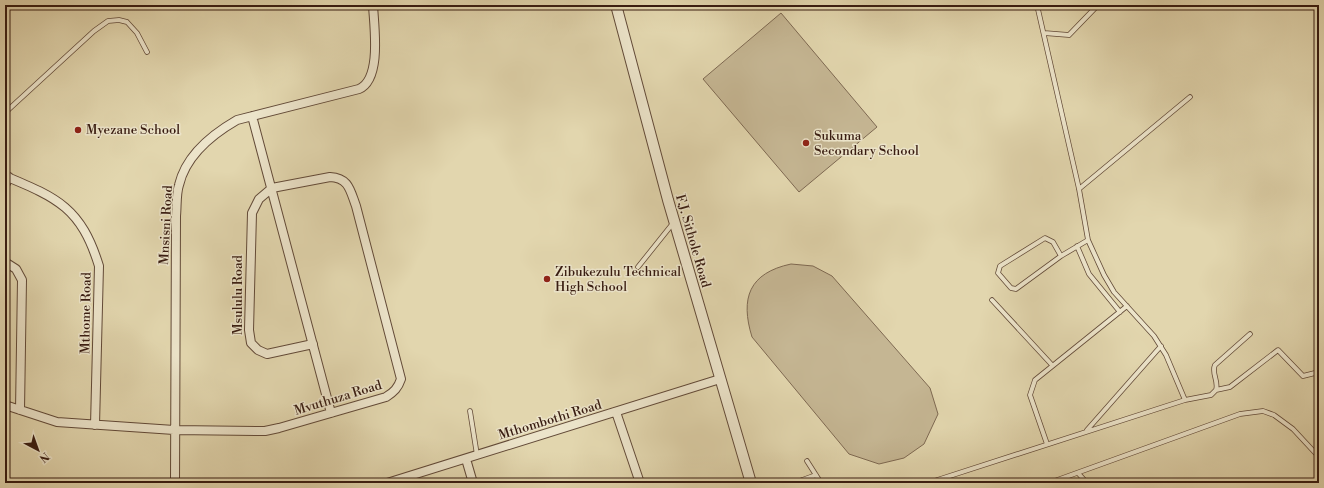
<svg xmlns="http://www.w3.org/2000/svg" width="1324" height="488" font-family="'Libre Bodoni',serif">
	<rect width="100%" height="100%" fill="#e2d6ae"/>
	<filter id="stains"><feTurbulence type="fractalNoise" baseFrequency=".005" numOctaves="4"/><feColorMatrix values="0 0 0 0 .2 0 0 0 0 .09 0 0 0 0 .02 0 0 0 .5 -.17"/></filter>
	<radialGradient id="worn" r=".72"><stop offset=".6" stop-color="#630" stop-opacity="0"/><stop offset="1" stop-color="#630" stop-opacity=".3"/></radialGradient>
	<path fill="#c5b693" stroke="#7e6952" d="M 781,13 L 877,127 L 799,192 L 703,79 Z
		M 791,264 L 813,266 L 832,276 L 930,388 L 938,414 L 924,444 L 904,458 L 879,464 L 849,454 L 752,337 C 740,298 749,273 791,264 Z"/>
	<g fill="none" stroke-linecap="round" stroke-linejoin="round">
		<defs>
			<path id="service" d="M 1044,33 L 1069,35 L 1098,5
				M 5,117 L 8,110 L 94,31 L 108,21 L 119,20 L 127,22 L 137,33 L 147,52
				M 5,154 L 5,157
				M 1079,189 L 1190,97
				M 1077,246 L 1089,274 L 1120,312
				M 1061,256 L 1053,242 L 1045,238 L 1000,266 L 998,273 L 1011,288 L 1016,289 L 1061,256 L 1088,240
				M 638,267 L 674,222
				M 992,300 L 1052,365
				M 1216,390 L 1230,387 L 1278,350 L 1303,376 L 1319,372
				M 1185,400 L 1211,395 L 1216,390 C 1219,381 1211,373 1215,365 L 1250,334
				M 470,411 L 477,455
				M 1087,430 L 1161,346
				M 1047,444 L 1030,395 L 1035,380 L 1127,306
				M 807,461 L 821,483
				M 1078,473 L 1087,483
				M 794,483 L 816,475
				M 928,483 L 1185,400 L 1166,355 L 1154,336 L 1114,292 L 1104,275 L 1088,240 L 1079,189 L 1037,5
				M 1049,483 L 1240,414 L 1263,411 L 1274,415 L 1293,429 L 1319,457"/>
			<path id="minor" d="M 252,116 L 331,413
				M 5,176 C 58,198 81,208 99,266 L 95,425
				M 5,185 L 9,177
				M 5,262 L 16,269 L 22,280 L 20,410
				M 5,405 L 57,422 L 174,430 L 265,431 L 279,428 L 386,397 C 394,392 398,388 401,379 L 356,206 C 350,190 349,178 330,177 L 272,188 L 259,199 L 252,213 L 249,330 L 251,343 L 258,350 L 267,354 L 313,344
				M 616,412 L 640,483
				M 466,459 L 473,483
				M 175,483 L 176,216 C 177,206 176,194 179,185 C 186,155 211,135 237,120 L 359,89 C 382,79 374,26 373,5
				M 387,483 L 720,379"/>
			<path id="tertiary" d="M 616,5 L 668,200 L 751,483"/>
		</defs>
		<use href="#service" stroke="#624a38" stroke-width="5.5"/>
		<use href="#minor" stroke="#624a38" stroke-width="10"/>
		<use href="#tertiary" stroke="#624a38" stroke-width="12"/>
		<use href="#service" stroke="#ece4ca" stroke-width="4"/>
		<use href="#minor" stroke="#ece4ca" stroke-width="8"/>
		<use href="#tertiary" stroke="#ece4ca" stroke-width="10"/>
	</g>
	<g fill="#8f2418" stroke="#ece4ca" stroke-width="1.5">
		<circle cx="78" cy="130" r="4"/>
		<circle cx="806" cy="143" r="4"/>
		<circle cx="547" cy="279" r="4"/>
	</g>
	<g text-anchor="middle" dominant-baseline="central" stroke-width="3" stroke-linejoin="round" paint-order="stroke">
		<g font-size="13" fill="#381c11" stroke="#ece4ca" text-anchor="start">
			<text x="86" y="130">Myezane School</text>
			<text x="814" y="136">Sukuma<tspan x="814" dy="15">Secondary School</tspan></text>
			<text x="555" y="272">Zibukezulu Technical<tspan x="555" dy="15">High School</tspan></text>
		</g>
		<g font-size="13" fill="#381c11" stroke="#ece4ca">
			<text transform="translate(166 225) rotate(-87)">Mnsisni Road</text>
			<text transform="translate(693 241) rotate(74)">F.J. Sithole Road</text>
			<text transform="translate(238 295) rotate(-90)">Msululu Road</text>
			<text transform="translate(86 313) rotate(-89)">Mthome Road</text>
			<text transform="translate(338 398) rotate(-17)">Mvuthuza Road</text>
			<text transform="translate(550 420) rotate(-17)">Mthombothi Road</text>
		</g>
	</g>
	<rect width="1324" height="488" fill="none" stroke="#e2d6ae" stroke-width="20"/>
	<rect x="6" y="6" width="1312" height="476" fill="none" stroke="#381c11" stroke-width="2"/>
	<rect x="10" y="10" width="1304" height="468" fill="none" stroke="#381c11"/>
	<g transform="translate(38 450) rotate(139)" stroke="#ece4ca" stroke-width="3" paint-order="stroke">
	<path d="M0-3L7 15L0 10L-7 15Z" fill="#381c11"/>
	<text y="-6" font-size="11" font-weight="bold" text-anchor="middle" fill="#381c11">N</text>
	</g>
	<rect width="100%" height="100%" filter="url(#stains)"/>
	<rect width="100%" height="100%" fill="url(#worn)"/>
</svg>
